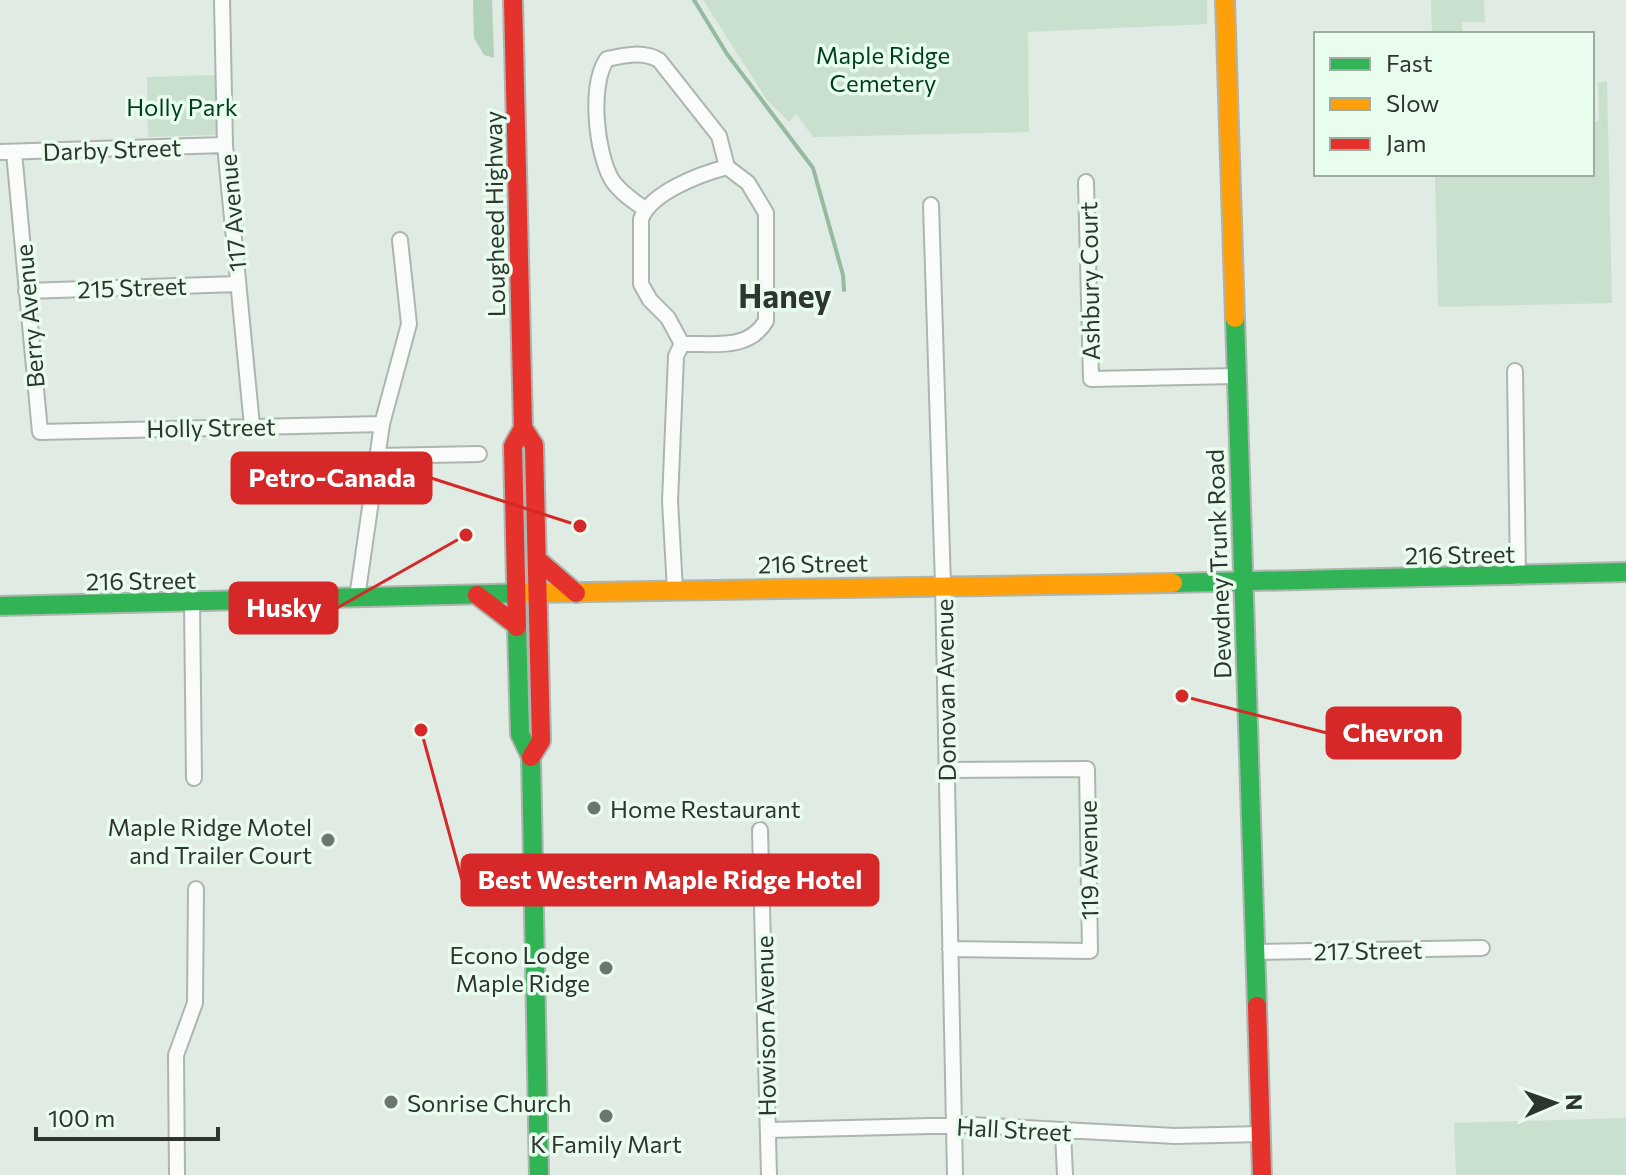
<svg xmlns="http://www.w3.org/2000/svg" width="1626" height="1175" font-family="Commissioner,sans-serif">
	<rect width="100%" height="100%" fill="#e0ebe3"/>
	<path fill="#c9e0cf" d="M 703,0 L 1207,0 L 1207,24 L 1028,32 L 1029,132 L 813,137 L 796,114 L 789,122 L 767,100 Z
		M 1431,0 L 1484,0 L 1485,22 L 1462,22 L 1462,34 L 1432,34 Z
		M 216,75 L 218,135 L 148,137 L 147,77 Z
		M 1598,82 L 1607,82 L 1612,303 L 1438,307 L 1435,174 L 1592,174 L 1592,122 L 1599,121 Z
		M 1626,1118 L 1626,1175 L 1456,1175 L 1454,1123 Z"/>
	<path fill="#b2d1bb" d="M 473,0 L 492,0 L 494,58 L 484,55 L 474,38 Z"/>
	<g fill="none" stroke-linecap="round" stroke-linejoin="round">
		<path stroke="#95baa0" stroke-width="4" d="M 694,0 L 727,54 L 813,168 L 843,275 L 844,290"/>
		<defs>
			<path id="street" d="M 222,0 L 225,145 L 252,426
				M 0,152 L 225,145
				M 14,152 L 40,432 L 382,424
				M 1086,182 L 1091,379 L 1236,376
				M 931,205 L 943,585 L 955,1175
				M 645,209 C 633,201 620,192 612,180 C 596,153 589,85 607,59 C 625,55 643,51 659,60 L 719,136 L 727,167
				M 26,291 L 238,284
				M 682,344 C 714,343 748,351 766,321 L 766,213 L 748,183 L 727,167
				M 1515,371 L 1518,577
				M 379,456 L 479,454
				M 675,590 L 670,501 L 676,356 L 682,344 L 668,318 L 650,300 L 641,284 L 641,219 C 651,192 701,174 727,167
				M 357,598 L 382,424 L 409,324 L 400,240
				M 192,603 L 194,778
				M 946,770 L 1087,769 L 1090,951 L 950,949
				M 760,830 L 769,1175
				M 1255,952 L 1482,948
				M 768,1130 L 971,1125 L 1175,1136 L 1261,1134
				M 1063,1132 L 1065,1175
				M 177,1175 L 176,1055 L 195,1003 L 196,889"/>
			<path id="fast" d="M 1235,318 L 1257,1006
				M 1173,583 L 1626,572
				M 0,606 L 527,593
				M 517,627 L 520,734 L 531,757 L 539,1175"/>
			<path id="slow" d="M 1225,0 L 1235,318
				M 527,593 L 1173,583"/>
			<path id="jam" d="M 513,0 L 523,428 L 513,446 L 517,627
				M 523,428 L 534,445 L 541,741 L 531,757
				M 538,560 L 576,593
				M 477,595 L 516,625
				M 1257,1006 L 1262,1175"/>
		</defs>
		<use href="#street" stroke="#adb5af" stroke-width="18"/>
		<use href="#fast" stroke="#adb5af" stroke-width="22"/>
		<use href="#slow" stroke="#adb5af" stroke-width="22"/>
		<use href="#jam" stroke="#adb5af" stroke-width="22"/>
		<use href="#street" stroke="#fafcfb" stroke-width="14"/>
		<use href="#fast" stroke="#30b455" stroke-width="18"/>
		<use href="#slow" stroke="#ff9f0a" stroke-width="18"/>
		<use href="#jam" stroke="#e5322d" stroke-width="18"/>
	</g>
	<g fill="#6c756f" stroke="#e9fdee" stroke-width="3">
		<circle cx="594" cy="808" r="8"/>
		<circle cx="328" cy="840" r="8"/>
		<circle cx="606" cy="968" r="8"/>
		<circle cx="391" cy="1102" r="8"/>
		<circle cx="606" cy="1116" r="8"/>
	</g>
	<g text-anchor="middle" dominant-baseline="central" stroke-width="7" stroke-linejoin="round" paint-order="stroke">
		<g font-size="24" fill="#003d1e" stroke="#e9fdee">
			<text x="883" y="54">Maple Ridge<tspan x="883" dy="28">Cemetery</tspan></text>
			<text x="182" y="106">Holly Park</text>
		</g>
		<g font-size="24" fill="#2e3530" stroke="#e9fdee">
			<text transform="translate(112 149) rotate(-2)">Darby Street</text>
			<text transform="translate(232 213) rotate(-95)">117 Avenue</text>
			<text transform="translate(494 214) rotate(-91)">Lougheed Highway</text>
			<text transform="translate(1089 281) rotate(-91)">Ashbury Court</text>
			<text transform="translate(132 287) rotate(-2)">215 Street</text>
			<text transform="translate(29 316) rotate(-95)">Berry Avenue</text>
			<text transform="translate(211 427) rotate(-1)">Holly Street</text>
			<text transform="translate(1460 554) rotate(-1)">216 Street</text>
			<text transform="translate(813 563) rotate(-1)">216 Street</text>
			<text transform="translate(1218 564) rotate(-92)">Dewdney Trunk Road</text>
			<text transform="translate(141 580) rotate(-1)">216 Street</text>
			<text transform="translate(945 690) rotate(-91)">Donovan Avenue</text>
			<text transform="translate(1088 860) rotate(-91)">119 Avenue</text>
			<text transform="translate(1368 950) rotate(-1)">217 Street</text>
			<text transform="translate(765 1026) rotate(-91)">Howison Avenue</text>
			<text transform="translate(1014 1129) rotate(3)">Hall Street</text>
		</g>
		<g font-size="24" fill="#2e3530" stroke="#e9fdee" text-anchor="start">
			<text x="610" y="808">Home Restaurant</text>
			<text x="312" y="826" text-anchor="end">Maple Ridge Motel<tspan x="312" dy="28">and Trailer Court</tspan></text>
			<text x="590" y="954" text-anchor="end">Econo Lodge<tspan x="590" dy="28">Maple Ridge</tspan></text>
			<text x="407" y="1102">Sonrise Church</text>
			<text x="606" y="1143" text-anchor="middle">K Family Mart</text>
		</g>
		<g font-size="32" font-weight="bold" fill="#2e3530" stroke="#e9fdee">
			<text x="785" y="295">Haney</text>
		</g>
	</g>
	<path fill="none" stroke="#d62828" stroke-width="3" d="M580 526L431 478M466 535L337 608M1182 696L1327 733M421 730L462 880"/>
	<g fill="#d62828" stroke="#e9fdee" stroke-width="3">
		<circle cx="580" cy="526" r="8"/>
		<circle cx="466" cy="535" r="8"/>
		<circle cx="1182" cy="696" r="8"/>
		<circle cx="421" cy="730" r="8"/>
	</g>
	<g fill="#d62828" stroke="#d62828" stroke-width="3">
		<rect x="232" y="453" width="199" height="50" rx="8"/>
		<rect x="230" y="583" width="107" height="50" rx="8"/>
		<rect x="1327" y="708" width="133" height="50" rx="8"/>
		<rect x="462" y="855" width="416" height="50" rx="8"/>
	</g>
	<g font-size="26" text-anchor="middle" font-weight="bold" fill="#fff">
		<text x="332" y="487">Petro-Canada</text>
		<text x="284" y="617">Husky</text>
		<text x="1393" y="742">Chevron</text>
		<text x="670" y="889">Best Western Maple Ridge Hotel</text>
	</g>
	<rect x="1314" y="32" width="280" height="144" fill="#e9fdee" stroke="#9eada2" stroke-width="2"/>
	<rect x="1330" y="58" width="40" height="12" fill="#30b455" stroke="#9eada2" stroke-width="2"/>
	<text x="1386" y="72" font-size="24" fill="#2e3530">Fast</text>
	<rect x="1330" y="98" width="40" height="12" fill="#ff9f0a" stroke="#9eada2" stroke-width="2"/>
	<text x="1386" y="112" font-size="24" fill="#2e3530">Slow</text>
	<rect x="1330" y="138" width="40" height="12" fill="#e5322d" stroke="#9eada2" stroke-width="2"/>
	<text x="1386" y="152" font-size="24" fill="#2e3530">Jam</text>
	<g transform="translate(1554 1103) rotate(88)" stroke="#e9fdee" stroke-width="6" paint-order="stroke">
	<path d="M0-6L14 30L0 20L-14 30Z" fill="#2e3530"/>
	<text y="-12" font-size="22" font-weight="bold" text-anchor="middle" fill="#2e3530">N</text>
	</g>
	<path d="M36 1127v12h182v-12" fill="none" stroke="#2e3530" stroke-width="4"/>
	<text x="48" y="1127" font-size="24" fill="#2e3530" stroke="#e9fdee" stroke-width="6" paint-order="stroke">100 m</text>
</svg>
